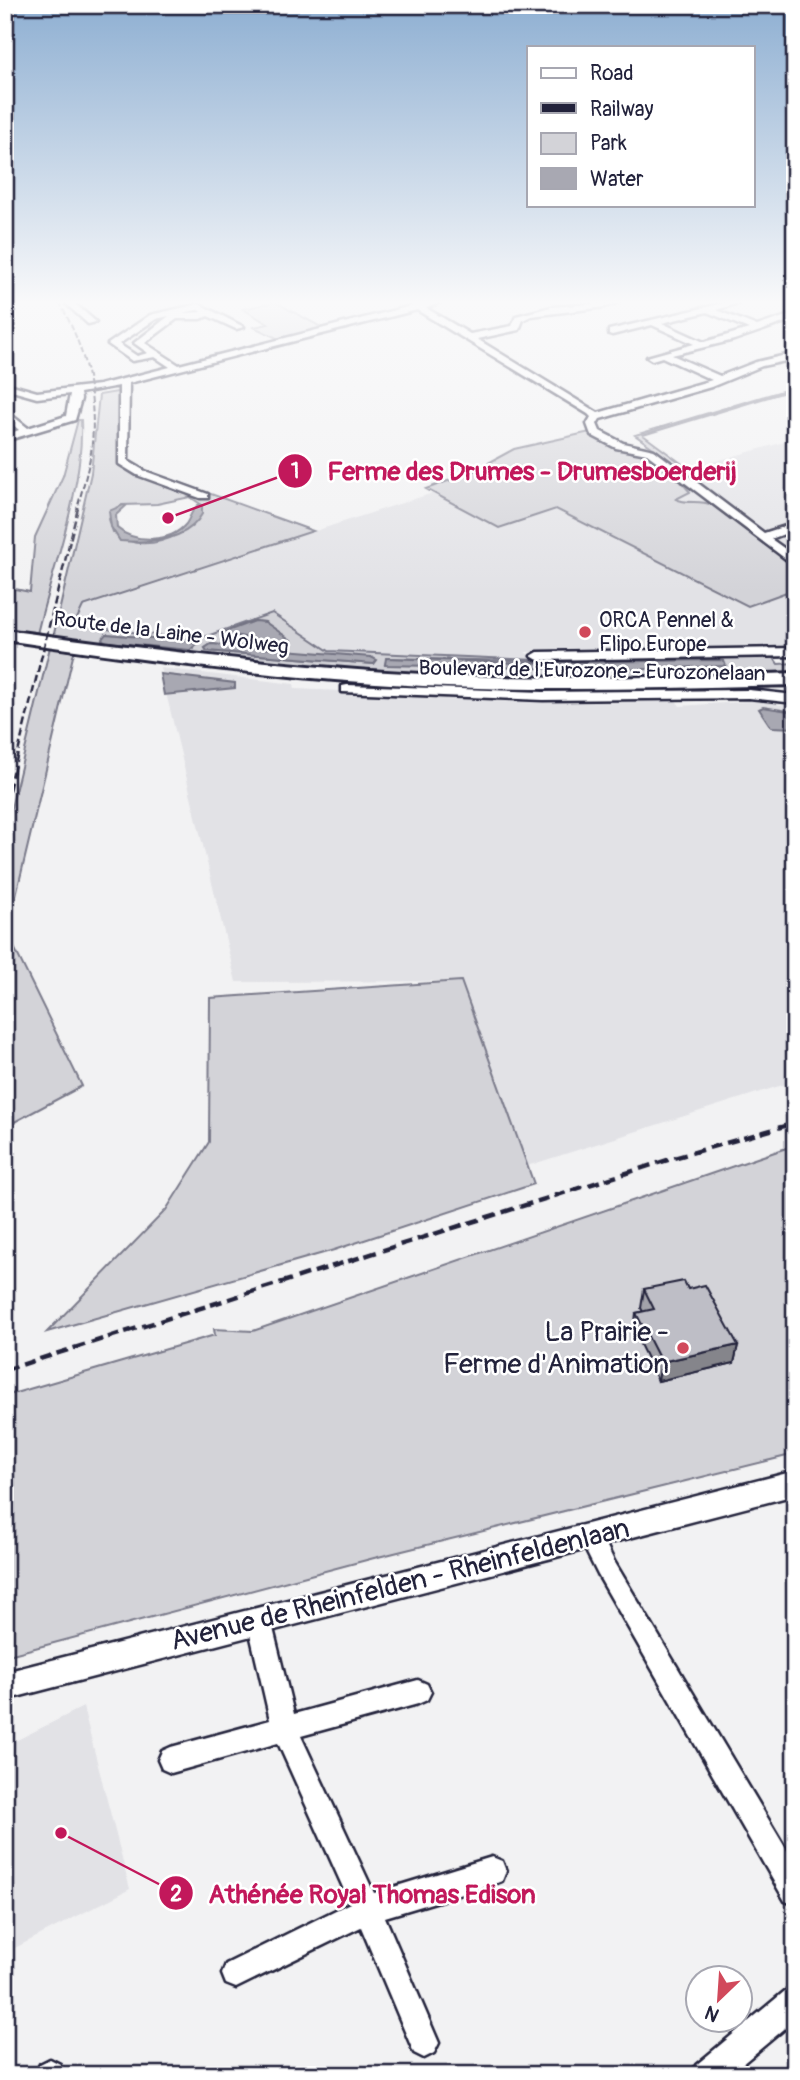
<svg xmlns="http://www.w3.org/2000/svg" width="800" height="2080" font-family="Pangolin,sans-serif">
	<rect width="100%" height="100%" fill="#f2f2f3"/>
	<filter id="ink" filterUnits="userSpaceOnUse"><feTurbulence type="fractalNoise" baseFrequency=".0143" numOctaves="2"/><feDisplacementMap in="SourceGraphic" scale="14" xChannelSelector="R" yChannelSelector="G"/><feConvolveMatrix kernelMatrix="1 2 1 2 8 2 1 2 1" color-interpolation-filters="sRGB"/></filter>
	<g filter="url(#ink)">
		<path fill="#e2e2e6" d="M 795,439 L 795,567 L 712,505 L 690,501 L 682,502 L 675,499 L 687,495 L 688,488 L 681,482 L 680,471 Z
			M 433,493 L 499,528 L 555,509 L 748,606 L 795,589 L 795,647 L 633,653 L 525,652 L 536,660 L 485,659 L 329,651 L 272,613 L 196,640 L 74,625 L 83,606 Z
			M 160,668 L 294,684 L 295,689 L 510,698 L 675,699 L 680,706 L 755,701 L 795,707 L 795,1081 L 527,1166 L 461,981 L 236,982 Z
			M 83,1707 L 130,1889 L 5,1953 L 5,1746 Z"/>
		<path fill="#d3d3d8" stroke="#7a7a8a" stroke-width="2" fill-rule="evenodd" d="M 275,302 L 325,329 L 287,343 L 254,327 L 268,324 L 243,309 Z
			M 795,387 L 795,389 L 643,435 L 689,469 L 684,470 L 635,435 Z
			M 129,390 L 126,458 L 131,465 L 313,531 L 83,606 L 74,625 L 196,640 L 272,613 L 329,651 L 536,660 L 795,655 L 795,657 L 774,658 L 778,664 L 795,663 L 795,671 L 766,676 L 539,680 L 331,670 L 53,638 L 91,473 L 99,395 ZM 190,497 L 202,505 C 200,530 162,545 139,543 C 130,543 121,536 113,532 L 109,519 L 122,505 L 157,504 ZM 254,621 L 265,622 L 286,643 L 233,637 L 239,625 ZM 106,634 L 195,642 L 194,649 L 107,642 ZM 211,644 L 374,664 L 207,651 L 205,648 ZM 387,658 L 614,663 L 385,664 Z
			M 78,420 L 81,420 C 84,489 53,566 37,634 L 5,629 L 5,587 L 30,592 L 35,537 L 63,476 Z
			M 590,432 L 646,452 L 686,481 L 682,483 L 690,492 L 676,499 C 687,505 700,499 712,505 L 795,567 L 795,589 L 748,606 L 556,509 L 499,528 L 426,489 L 470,473 L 514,449 Z
			M 50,647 L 74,652 L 7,933 L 82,1086 L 5,1127 L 5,833 Z
			M 461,981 L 534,1184 L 334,1250 L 47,1332 L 166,1210 L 209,1142 L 210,998 Z
			M 795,1145 L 795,1454 L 374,1558 L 5,1656 L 5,1425 L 13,1421 L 5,1396 L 215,1335 L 214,1329 L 253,1331 Z"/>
		<path fill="#a8a8b2" stroke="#727282" stroke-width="2" d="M 123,505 L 126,506 L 116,515 L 117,528 C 134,543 170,543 186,524 C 191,517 191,510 198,505 L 202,505 L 202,514 C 187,542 147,543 120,541 L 111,527 L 109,511 Z
			M 254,621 L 265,622 L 291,640 L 278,643 L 222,633 Z
			M 106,634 L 186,641 L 197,644 L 190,650 L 106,642 L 102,639 Z
			M 211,644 L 371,657 L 377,660 L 374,664 L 207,651 L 205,648 Z
			M 386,658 L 517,663 L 719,660 L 724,661 L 726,666 L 623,670 L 385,665 Z
			M 160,674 L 235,683 L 235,688 L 164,695 Z
			M 763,707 L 795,712 L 795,728 L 771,727 L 759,709 Z"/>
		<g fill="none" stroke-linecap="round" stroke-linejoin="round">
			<defs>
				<path id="minor" d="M 64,302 L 73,302 L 96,322 L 88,324 Z
					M 415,302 L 442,302 L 426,308 L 470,334 L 512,326 L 516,316 L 551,307 L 620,302 L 605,307 L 531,316 L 523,320 L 519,330 L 477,339 L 598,413 L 712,380 L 662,357 L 652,360 L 647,357 L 694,344 L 652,325 L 612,335 L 609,334 L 609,330 L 728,302 L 741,302 L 716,310 L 757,326 L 795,313 L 795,319 L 734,340 L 672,355 L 720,376 L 756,362 L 795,353 L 795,359 L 762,366 L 711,387 L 600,419 L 597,424 L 600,431 L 623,443 L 654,450 L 764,533 L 795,523 L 795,530 L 771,539 L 795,556 L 795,566 L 647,454 L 616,448 L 591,435 L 587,424 L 591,417 L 588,414 L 417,310 L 129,383 L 128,461 L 145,471 L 208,494 L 208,498 L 200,498 L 137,475 L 119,464 L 119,386 L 80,393 L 81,399 L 75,420 L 5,441 L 5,435 L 19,430 L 5,418 L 5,410 L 28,428 L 66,416 L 70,394 L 37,398 L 5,389 L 5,383 L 37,392 L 99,385 L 170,367 L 155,357 L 132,361 L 108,344 L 150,315 L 199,304 L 244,327 L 236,329 L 208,316 L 201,319 L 177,319 L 145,343 L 179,365 L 411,306 ZM 198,310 L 201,312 L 182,313 ZM 707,312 L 749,329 L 704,342 L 662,323 ZM 169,316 L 134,343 L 148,353 L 137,356 L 119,344 L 156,319 Z
					M 795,648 L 795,656 L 538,660 L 531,656 L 538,652 Z
					M 347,685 L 543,692 L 749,690 L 795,695 L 795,703 L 749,698 L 543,700 L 342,692 L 342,686 Z
					M 591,1527 L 599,1530 L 614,1561 L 795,1864 L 795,1905 L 785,1901 L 598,1575 L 579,1537 L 583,1530 Z
					M 259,1609 L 268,1612 L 271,1620 L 294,1714 L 418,1680 L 427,1684 L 431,1692 L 427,1700 L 418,1704 L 301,1736 L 374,1893 L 492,1857 L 502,1861 L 506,1871 L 502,1881 L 492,1885 L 385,1917 L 439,2043 L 434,2053 L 424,2058 L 414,2053 L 361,1927 L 236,1988 L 226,1984 L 222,1974 L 226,1964 L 350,1903 L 278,1743 L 171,1773 L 162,1769 L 158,1760 L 162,1751 L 171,1747 L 270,1720 L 247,1620 L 250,1612 Z
					M 795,1987 L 795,2020 L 729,2075 L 691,2075 L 696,2065 L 785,1991 Z
					M 50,2059 L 60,2064 L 65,2075 L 35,2075 L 40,2064 Z"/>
				<path id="major" d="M 795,1471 L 795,1495 L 5,1700 L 5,1672 Z"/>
				<path id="highway" d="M 5,630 C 144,649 283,667 423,674 C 547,681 671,677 795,673 L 795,685 C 671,688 547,692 423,686 C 283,679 144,660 5,640 Z"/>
			</defs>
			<use href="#minor" stroke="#22223b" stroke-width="5"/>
			<use href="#major" stroke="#22223b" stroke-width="5"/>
			<use href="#highway" stroke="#22223b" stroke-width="6"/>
			<use href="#minor" fill="#fff" fill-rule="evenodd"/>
			<use href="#major" fill="#fff" fill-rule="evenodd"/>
			<use href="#highway" fill="#fff" fill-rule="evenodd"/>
			<path stroke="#22223b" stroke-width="2" stroke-dasharray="6 2.5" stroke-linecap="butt" d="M 59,302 C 85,346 98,400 91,452 C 88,471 82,490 77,509"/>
			<path stroke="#22223b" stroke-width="2.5" stroke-dasharray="8 3.5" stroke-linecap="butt" d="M 13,773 L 78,508"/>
			<path stroke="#22223b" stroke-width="3.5" stroke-dasharray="10 5" stroke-linecap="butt" d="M 5,806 L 13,771"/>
			<path stroke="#22223b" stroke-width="4.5" stroke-dasharray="12 6" stroke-linecap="butt" d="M 5,1370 L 674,1158 L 795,1123"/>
		</g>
		<path fill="#a3a3aa" stroke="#22223b" stroke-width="2" d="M 644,1289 L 688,1289 L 738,1345 L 734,1363 L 658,1381 L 634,1332 L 636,1313 L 643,1312 L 641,1308 Z"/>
		<path fill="#85858b" stroke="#22223b" stroke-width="2" d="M 738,1345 L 734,1363 L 658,1381 L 661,1362 Z"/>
		<path fill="#bebec6" stroke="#22223b" stroke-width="2" d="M 684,1281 L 688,1289 L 705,1285 L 738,1345 L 661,1362 L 636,1313 L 654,1309 L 644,1289 Z"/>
	</g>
	<linearGradient id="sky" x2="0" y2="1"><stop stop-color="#8eafd2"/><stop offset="0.51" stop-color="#f9f9fa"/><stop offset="1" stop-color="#f9f9fa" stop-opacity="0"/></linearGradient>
	<rect width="800" height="593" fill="url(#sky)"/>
	<g fill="#d1495b" stroke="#fff" stroke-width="2.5">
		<circle cx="585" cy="632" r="7"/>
		<circle cx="683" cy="1348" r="7"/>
	</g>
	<g text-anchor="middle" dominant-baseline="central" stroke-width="5" stroke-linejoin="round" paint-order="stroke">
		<g font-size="21" fill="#22223b" stroke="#fff" text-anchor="start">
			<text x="599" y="620">ORCA Pennel &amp;<tspan x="599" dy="24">Flipo Europe</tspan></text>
		</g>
		<g font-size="21" fill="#22223b" stroke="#fff">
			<text transform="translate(171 633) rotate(7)">Route de la Laine - Wolweg</text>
			<text transform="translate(592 671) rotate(1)">Boulevard de l'Eurozone - Eurozonelaan</text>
		</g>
		<g font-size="28" fill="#22223b" stroke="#fff" text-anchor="end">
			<text x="669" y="1332">La Prairie -<tspan x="669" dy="32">Ferme d'Animation</tspan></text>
		</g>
		<g font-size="28" fill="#22223b" stroke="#fff">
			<text transform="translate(400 1585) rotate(-14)">Avenue de Rheinfelden - Rheinfeldenlaan</text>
		</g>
	</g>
	<path fill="none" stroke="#c2185b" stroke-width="2.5" d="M168 518L295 471M61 1833L176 1893"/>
	<g fill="#c2185b" stroke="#fff" stroke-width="2.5">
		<circle cx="168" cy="518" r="7"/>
		<circle cx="61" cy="1833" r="7"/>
		<circle cx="295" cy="471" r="18"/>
		<circle cx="176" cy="1893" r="18"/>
	</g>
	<g font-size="21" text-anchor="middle" font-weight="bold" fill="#fff">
		<text x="295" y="478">1</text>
		<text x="176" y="1901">2</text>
	</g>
	<g font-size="26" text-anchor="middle" font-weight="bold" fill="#c2185b" stroke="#fff" stroke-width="5" stroke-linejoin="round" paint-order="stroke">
		<text x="532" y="480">Ferme des Drumes - Drumesboerderij</text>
		<text x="372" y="1903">Athénée Royal Thomas Edison</text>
	</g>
	<rect width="800" height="2080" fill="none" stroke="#fff" stroke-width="28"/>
	<rect x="14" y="14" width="772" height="2052" fill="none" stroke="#22223b" stroke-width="2.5" filter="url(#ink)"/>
	<rect x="527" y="46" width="228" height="161" fill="#ffffff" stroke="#a7a7b1" stroke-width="2"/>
	<rect x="541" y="68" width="35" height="10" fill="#ffffff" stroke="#a7a7b1" stroke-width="2"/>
	<text x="590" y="80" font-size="21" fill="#22223b">Road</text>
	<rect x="541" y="103" width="35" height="10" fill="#22223b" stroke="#a7a7b1" stroke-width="2"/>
	<text x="590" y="116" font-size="21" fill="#22223b">Railway</text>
	<rect x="541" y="133" width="35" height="21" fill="#d3d3d8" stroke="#a7a7b1" stroke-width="2"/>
	<text x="590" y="150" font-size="21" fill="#22223b">Park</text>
	<rect x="541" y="168" width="35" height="21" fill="#a8a8b2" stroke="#a7a7b1" stroke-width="2"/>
	<text x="590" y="186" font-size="21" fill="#22223b">Water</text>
	<g transform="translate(719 1999) rotate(205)"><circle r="33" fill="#ffffff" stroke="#a7a7b1" stroke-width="2"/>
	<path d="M0-5L12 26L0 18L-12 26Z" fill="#d1495b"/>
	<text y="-10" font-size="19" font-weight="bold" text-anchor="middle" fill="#22223b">N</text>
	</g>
</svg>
